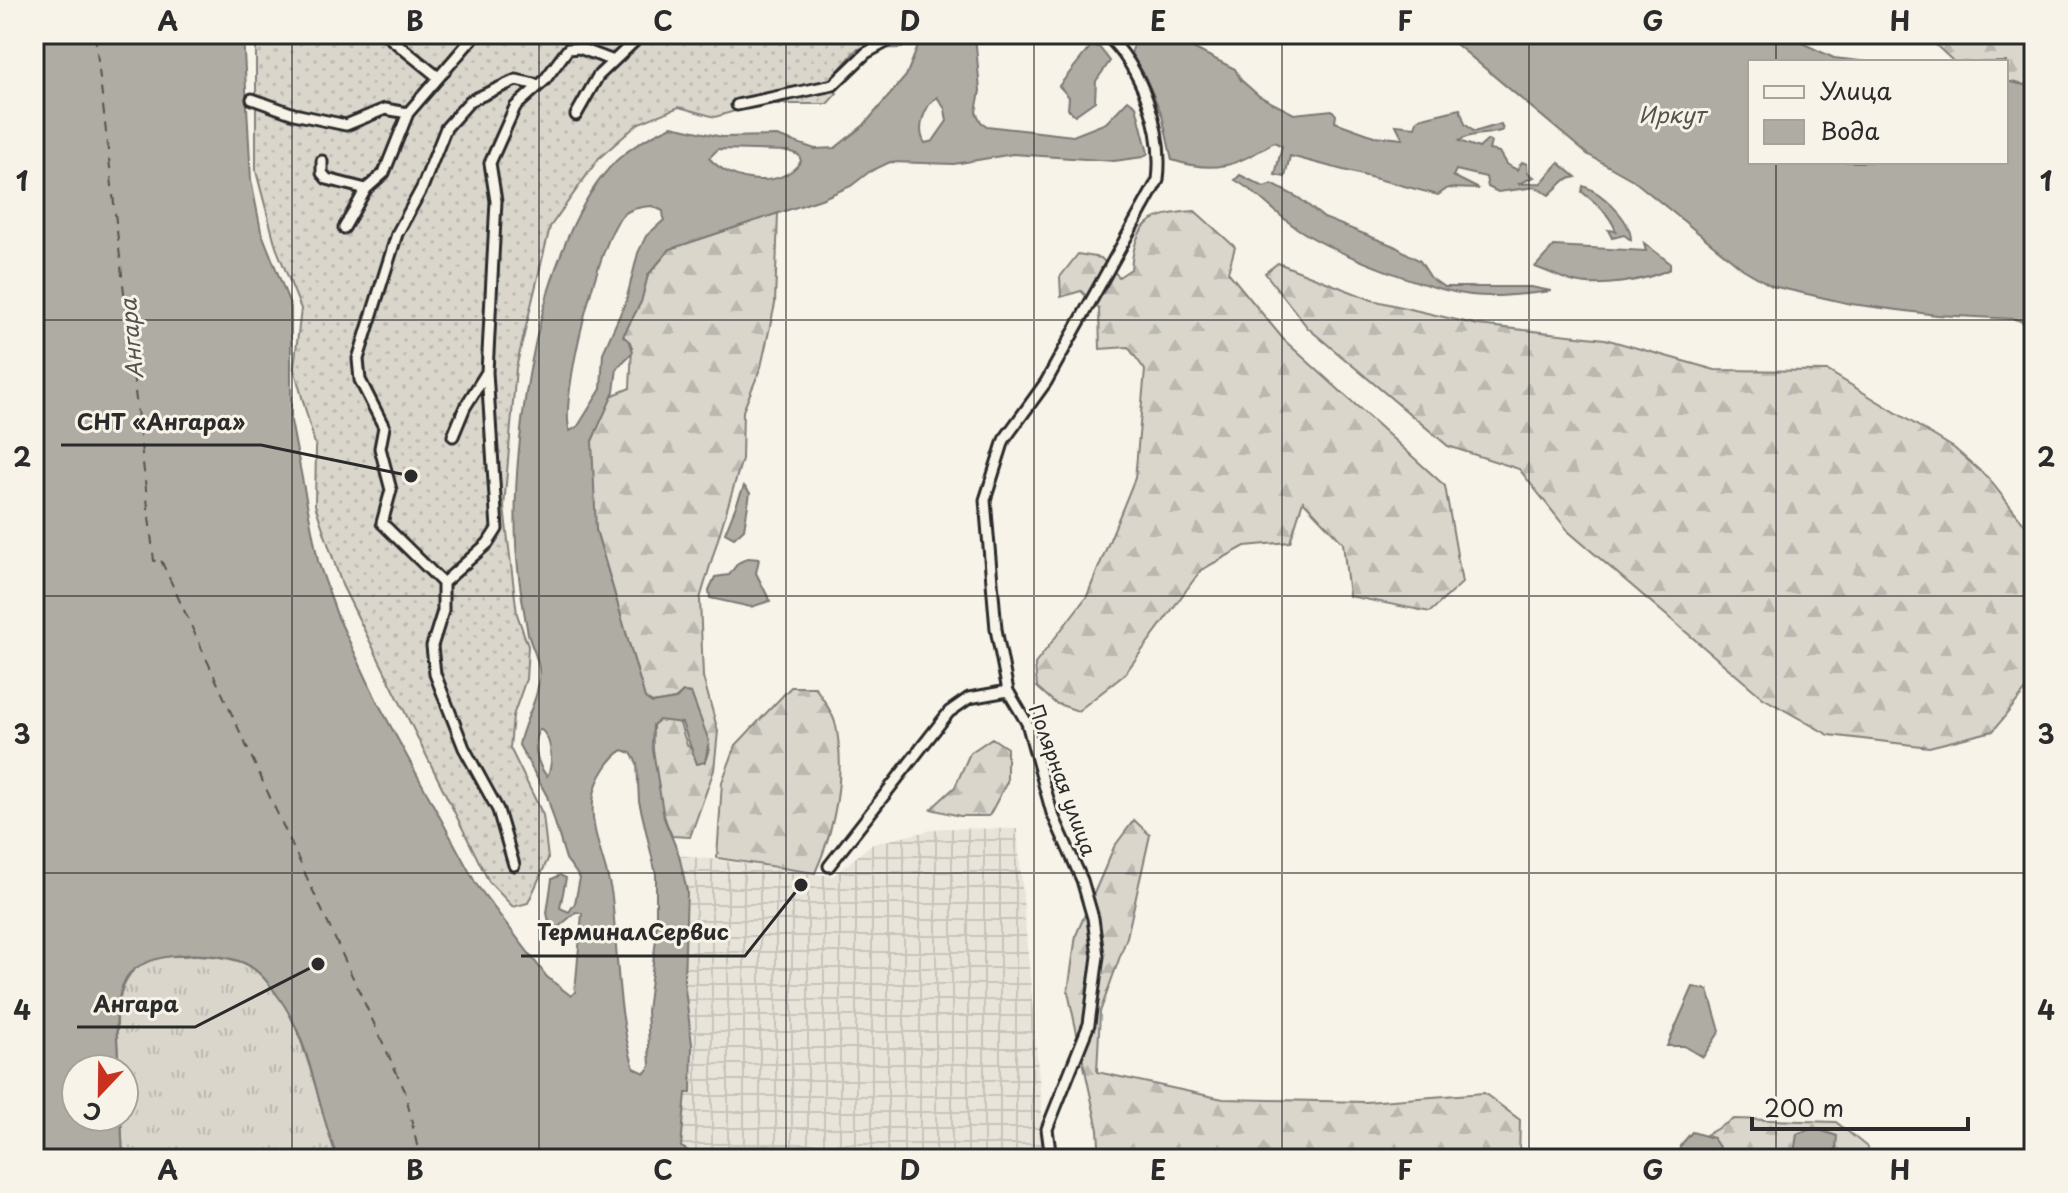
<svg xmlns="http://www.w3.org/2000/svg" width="2068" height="1193" font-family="'Playpen Sans',sans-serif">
	<defs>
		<pattern id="industrial-grid" width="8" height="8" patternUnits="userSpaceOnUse" patternTransform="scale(2)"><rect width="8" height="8" fill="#e8e4da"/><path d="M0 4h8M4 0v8" fill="none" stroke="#c7c4bb"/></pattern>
		<pattern id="grass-tufts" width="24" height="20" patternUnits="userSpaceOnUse" patternTransform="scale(2)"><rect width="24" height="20" fill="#dad6cc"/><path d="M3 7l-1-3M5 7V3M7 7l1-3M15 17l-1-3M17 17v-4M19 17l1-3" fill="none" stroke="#bbb8af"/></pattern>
		<pattern id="forest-firs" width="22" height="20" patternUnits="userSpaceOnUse" patternTransform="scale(2)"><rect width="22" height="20" fill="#dad6cc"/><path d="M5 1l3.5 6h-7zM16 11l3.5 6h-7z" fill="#bbb8af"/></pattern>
		<pattern id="garden-dots" width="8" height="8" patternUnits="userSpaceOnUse" patternTransform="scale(2)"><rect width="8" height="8" fill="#dad6cc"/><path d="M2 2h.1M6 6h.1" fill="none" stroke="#bbb8af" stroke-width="1.8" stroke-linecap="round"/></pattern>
	</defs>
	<rect width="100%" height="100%" fill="#f7f3e8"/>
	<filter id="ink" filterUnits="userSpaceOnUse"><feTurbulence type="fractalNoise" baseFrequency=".0125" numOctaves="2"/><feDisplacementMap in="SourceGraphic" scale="16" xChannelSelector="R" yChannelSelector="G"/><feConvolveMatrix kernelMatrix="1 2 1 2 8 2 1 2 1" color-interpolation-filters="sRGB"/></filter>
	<g filter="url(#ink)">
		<path fill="url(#industrial-grid)" d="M 941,828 L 1017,829 L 1046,1159 L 687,1159 L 687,1150 L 681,1148 L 686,1093 L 691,1093 L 692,1043 L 684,981 L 688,904 L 679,855 L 833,876 L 872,844 Z"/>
		<path fill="url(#grass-tufts)" stroke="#82807c" stroke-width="2" d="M 196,955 C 212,956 229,957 244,963 C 301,985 317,1109 338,1159 L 123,1159 L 121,1117 L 124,1117 L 124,1069 L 119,1069 C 117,1033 108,973 152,959 C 166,955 182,957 196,955 Z"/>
		<path fill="url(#forest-firs)" stroke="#82807c" stroke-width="2" d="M 1951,34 L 2034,34 L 2034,87 L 2006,81 L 2006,62 L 1954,62 L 1937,46 Z
			M 1195,211 L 1235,247 L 1228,272 L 1284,340 L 1445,486 L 1462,583 L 1430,612 L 1349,596 L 1343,543 L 1303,501 L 1290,542 L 1245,546 L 1201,570 L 1124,675 L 1078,711 L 1055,703 L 1037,687 L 1035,664 L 1087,596 L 1135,478 L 1145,370 L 1128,347 L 1100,349 L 1099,309 L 1081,291 L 1061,297 L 1060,277 L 1078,254 L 1101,258 L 1119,277 L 1131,269 C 1136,220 1149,215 1195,211 Z
			M 778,213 L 775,304 L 761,367 L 743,411 L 742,459 L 700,599 L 703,677 L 718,731 L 714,770 L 690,837 L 672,836 C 657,804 651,760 653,725 L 659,720 L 679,721 L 687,745 L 705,762 L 709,749 L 691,693 L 683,692 L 675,699 L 652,703 L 645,698 L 596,530 L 592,503 L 592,441 L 611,396 L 630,388 L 632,347 L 623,336 L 641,302 L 648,275 L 670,249 Z
			M 1278,263 L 1372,300 L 1478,325 L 1605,339 L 1715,370 L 1828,371 L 1954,448 L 1988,478 L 2030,531 L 2034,541 L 2034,668 L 2029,686 L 1993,731 L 1929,747 L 1829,735 L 1763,698 L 1569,532 L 1519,469 L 1448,446 L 1308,328 L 1265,273 Z
			M 791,687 L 815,687 C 822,698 833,712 836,726 C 846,775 835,828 815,873 L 717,858 L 722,782 L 736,745 Z
			M 992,738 L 1007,748 L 1007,782 L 989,816 L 960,816 L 931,809 L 955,787 L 970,753 Z
			M 1134,820 L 1150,835 L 1127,937 L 1100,1012 L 1097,1072 L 1223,1099 L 1366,1102 L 1484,1093 L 1520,1120 L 1519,1159 L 1100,1159 L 1098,1130 L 1068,992 L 1076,935 L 1114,847 Z
			M 1734,1119 L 1836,1122 L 1867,1147 L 1871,1159 L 1664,1159 Z"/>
		<path fill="url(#garden-dots)" stroke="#82807c" stroke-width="2" d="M 256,34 L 910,34 L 902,48 L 857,49 L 826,85 L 837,93 L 827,104 L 758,104 L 715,117 L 679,107 L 639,123 L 599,158 L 550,227 L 516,368 L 504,507 L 517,614 L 528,646 L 526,679 L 513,716 L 510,748 L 543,815 L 548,859 L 528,903 L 513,907 L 489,882 L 342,585 L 315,505 L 316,448 L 294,368 L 301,309 L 276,247 L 256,171 Z"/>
		<path fill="#afaca4" stroke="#7a7874" stroke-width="2" fill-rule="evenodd" d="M 34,34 L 243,34 L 251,180 L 261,231 L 291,307 L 291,421 L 318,561 L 337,615 L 376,699 L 476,884 L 547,977 L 571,996 L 575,992 L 582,913 L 576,912 L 555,930 L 550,926 L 547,913 L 552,879 L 560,875 L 566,878 L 560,908 L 569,912 L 575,903 L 580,878 L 566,859 L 547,796 L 519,745 C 523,720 542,696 539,669 C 538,657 531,646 528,634 C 523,605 517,574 516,543 C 511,441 540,235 616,161 C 632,146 652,135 672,126 L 722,137 L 777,136 L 815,149 L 835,148 L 864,125 L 906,76 L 923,34 L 975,34 L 980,91 L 976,112 L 981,122 L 987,126 L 1073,136 L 1106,123 L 1128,100 L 1136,106 L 1148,153 L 1143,157 L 1114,161 L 1013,154 L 954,164 L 890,162 L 869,172 L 851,186 L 821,199 L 670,249 L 648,275 L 641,302 L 623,336 L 630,342 L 633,352 L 617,368 L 614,392 L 592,441 L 596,530 L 645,698 L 652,703 L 676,699 L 683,692 L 691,693 L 709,741 L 705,762 L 697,764 L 682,723 L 659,720 L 653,725 L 652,744 L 664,818 L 679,855 L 687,891 L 684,981 L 692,1044 L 691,1093 L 686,1093 L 681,1147 L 687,1150 L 687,1159 L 338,1159 C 316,1107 313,1046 280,999 C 271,986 260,971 246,964 C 219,950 144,949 126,978 C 112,1003 117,1042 119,1069 L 76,1069 L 76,1117 L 121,1117 L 123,1159 L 34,1159 ZM 937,97 L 945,109 L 947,121 L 933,141 L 925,143 C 916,130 924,106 937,97 ZM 718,149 L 788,151 L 799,155 L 801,161 C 781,191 730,182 709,158 ZM 652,206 L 663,211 L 664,220 L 646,236 L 638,253 L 626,301 L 603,353 L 601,389 L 578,426 L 570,431 C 558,404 600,235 623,215 C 631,208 642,207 652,206 ZM 540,729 C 552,737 554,764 547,776 C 537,765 531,742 540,729 ZM 623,750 L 631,753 L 637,763 L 639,801 L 656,874 L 656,939 L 647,1011 L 650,1066 L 645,1073 L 634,1068 C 617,1013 618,954 612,897 C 608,865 587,828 594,795 C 596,780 610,757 623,750 Z
			M 1137,34 L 1177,34 L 1175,39 L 1235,69 L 1241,80 L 1259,96 L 1294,114 L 1332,110 L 1336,115 L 1335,122 L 1374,136 L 1403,139 L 1396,125 L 1415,127 L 1418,119 L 1460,109 L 1465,124 L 1474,132 L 1501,124 L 1503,130 C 1489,136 1470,132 1459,141 L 1479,148 L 1488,140 L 1491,142 L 1489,150 L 1499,152 L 1506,164 L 1517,170 L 1522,162 L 1527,164 L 1528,173 L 1534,177 L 1518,184 L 1541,183 L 1559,163 L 1576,177 L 1565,180 L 1549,195 L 1536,187 L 1498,192 L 1488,187 L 1486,177 L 1456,170 L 1453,176 L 1479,189 L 1448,188 L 1438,195 L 1290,156 L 1285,177 L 1275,175 L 1282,146 L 1274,142 C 1237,166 1215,174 1172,160 L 1162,115 L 1144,74 L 1131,54 Z
			M 1444,34 L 1783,34 L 1834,58 L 1869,62 L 1750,62 L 1750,162 L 2006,162 L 2006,81 L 2034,87 L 2031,275 L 2034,326 L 2015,319 L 1937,315 L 1851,304 L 1772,286 L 1743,269 L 1633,180 L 1587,154 Z
			M 1091,46 L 1099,47 L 1110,61 L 1096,81 L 1095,101 L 1075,115 L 1068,109 L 1069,97 L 1059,86 Z
			M 1240,175 L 1264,187 L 1272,184 L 1299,198 L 1324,218 L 1394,246 L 1420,261 L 1431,278 L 1444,287 L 1531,287 L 1551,291 C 1525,294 1497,298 1471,295 C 1428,290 1334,253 1298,229 C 1274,213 1260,194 1235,180 Z
			M 1583,186 C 1601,192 1631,219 1631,240 L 1624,235 L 1612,238 L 1608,230 L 1616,231 C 1610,214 1596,203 1582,192 Z
			M 1644,243 L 1670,263 L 1670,269 C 1645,281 1598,289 1571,281 C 1558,277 1547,271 1535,267 L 1554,246 L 1646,251 Z
			M 744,486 L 750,493 L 744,529 L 734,538 L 725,533 Z
			M 748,558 L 759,559 L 756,573 L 770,601 L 751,607 L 710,598 L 709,590 L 715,577 L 729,575 L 738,563 Z
			M 1693,987 L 1708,990 L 1720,1031 L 1703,1057 L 1684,1046 L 1667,1046 Z
			M 1814,1128 L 1837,1136 L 1835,1159 L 1793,1159 L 1797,1134 Z
			M 1692,1132 L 1713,1138 L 1727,1159 L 1679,1159 L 1680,1146 Z"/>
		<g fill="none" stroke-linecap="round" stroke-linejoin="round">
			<path stroke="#53524f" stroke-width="2" stroke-dasharray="10 8" stroke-linecap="butt" d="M 95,34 L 154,561 L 160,558 L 405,1091 L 420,1159"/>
			<defs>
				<path id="street" d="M 385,34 L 438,77
					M 252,99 L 294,114 L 346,125 L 385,109 L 408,113
					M 737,105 L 833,85 L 866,53 L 901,34
					M 576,115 L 598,76 L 642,34
					M 322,161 L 322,173 L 327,179 L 366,189
					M 344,228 L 366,189 L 384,173 L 408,113 L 476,34
					M 453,436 L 465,407 L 487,372
					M 443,583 L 382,523 L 391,490 L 380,448 L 384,427 L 360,380 L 358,359 L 397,234 L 422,188 L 446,128 L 470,101 L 516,80 L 539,85
					M 514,865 L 498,810 L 464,748 L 435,674 L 432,646 L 443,611 L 443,583 L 488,543 L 497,529 L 487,372 L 496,201 L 490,163 L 515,107 L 544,81 L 568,49 L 579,48 L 611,60
					M 829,866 L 949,712 L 969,698 L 1008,691
					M 1051,1159 L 1047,1129 L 1089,1024 L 1098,956 L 1093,918 L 1082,880 L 1052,813 L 1027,723 L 1008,691 L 996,629 L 985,500 L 1004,440 L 1046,382 L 1158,180 C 1164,131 1142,67 1105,34"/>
			</defs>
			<use href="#street" stroke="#2b2b2b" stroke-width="15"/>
			<use href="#street" stroke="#f7f3e8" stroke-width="9"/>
		</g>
	</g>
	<path fill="none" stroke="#2b2b2b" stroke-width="2" stroke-opacity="0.55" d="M 292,34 L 292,1159M 539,34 L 539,1159M 786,34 L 786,1159M 1034,34 L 1034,1159M 1282,34 L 1282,1159M 1529,34 L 1529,1159M 1776,34 L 1776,62M 1776,162 L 1776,1159M 34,320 L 2034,320M 34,596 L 2034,596M 34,873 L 2034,873"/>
	<g text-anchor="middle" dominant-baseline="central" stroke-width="6" stroke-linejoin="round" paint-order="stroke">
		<g font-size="20" fill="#2b2b2b" stroke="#f7f3e8">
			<text transform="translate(1063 780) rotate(70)">Полярная улица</text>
		</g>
		<g font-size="22" font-style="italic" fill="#53524f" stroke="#f7f3e8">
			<text x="1672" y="113">Иркут</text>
			<text transform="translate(130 339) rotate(-95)">Ангара</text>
		</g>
	</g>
	<path fill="none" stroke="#2b2b2b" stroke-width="3" d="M411 476L261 445H61M801 885L745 956H521M318 964L195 1027H77"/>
	<g fill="#2b2b2b" stroke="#f7f3e8" stroke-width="3">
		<circle cx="411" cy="476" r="8"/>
		<circle cx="801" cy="885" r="8"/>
		<circle cx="318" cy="964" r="8"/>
	</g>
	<g font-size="22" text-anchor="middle" font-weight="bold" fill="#2b2b2b" stroke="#f7f3e8" stroke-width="6" stroke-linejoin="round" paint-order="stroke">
		<text x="161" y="430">СНТ «Ангара»</text>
		<text x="633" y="940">ТерминалСервис</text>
		<text x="136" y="1012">Ангара</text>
	</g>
	<rect width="2068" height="1193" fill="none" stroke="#f7f3e8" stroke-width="88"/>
	<rect x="1748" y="60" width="260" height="104" fill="#f7f3e8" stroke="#a5a39c" stroke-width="2"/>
	<rect x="1764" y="86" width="40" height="12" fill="#f7f3e8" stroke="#a5a39c" stroke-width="2"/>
	<text x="1820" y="100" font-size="24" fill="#2b2b2b">Улица</text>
	<rect x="1764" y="120" width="40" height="24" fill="#afaca4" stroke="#a5a39c" stroke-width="2"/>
	<text x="1820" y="140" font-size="24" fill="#2b2b2b">Вода</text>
	<g transform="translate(100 1093) rotate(202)"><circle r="38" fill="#f7f3e8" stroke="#a5a39c" stroke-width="2"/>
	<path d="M0-6L14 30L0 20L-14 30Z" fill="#c8321e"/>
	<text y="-12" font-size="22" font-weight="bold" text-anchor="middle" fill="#2b2b2b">С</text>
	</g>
	<path d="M1752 1117v12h216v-12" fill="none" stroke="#2b2b2b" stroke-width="4"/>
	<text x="1764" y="1117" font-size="24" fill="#2b2b2b" stroke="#f7f3e8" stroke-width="6" paint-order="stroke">200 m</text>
	<rect x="44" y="44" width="1980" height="1105" fill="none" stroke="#2b2b2b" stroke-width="3"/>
	<g font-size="26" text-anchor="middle" font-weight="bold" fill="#2b2b2b">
		<text x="168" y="31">A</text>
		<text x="415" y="31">B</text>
		<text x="663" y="31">C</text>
		<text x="910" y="31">D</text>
		<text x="1158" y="31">E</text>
		<text x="1405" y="31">F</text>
		<text x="1653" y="31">G</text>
		<text x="1900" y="31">H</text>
		<text x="22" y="191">1</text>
		<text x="2046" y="191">1</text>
		<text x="22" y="467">2</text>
		<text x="2046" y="467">2</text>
		<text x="22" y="744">3</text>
		<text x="2046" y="744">3</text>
		<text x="22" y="1020">4</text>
		<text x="2046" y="1020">4</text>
		<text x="168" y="1180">A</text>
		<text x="415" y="1180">B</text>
		<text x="663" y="1180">C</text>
		<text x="910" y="1180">D</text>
		<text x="1158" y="1180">E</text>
		<text x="1405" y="1180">F</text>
		<text x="1653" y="1180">G</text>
		<text x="1900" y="1180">H</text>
	</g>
</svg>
